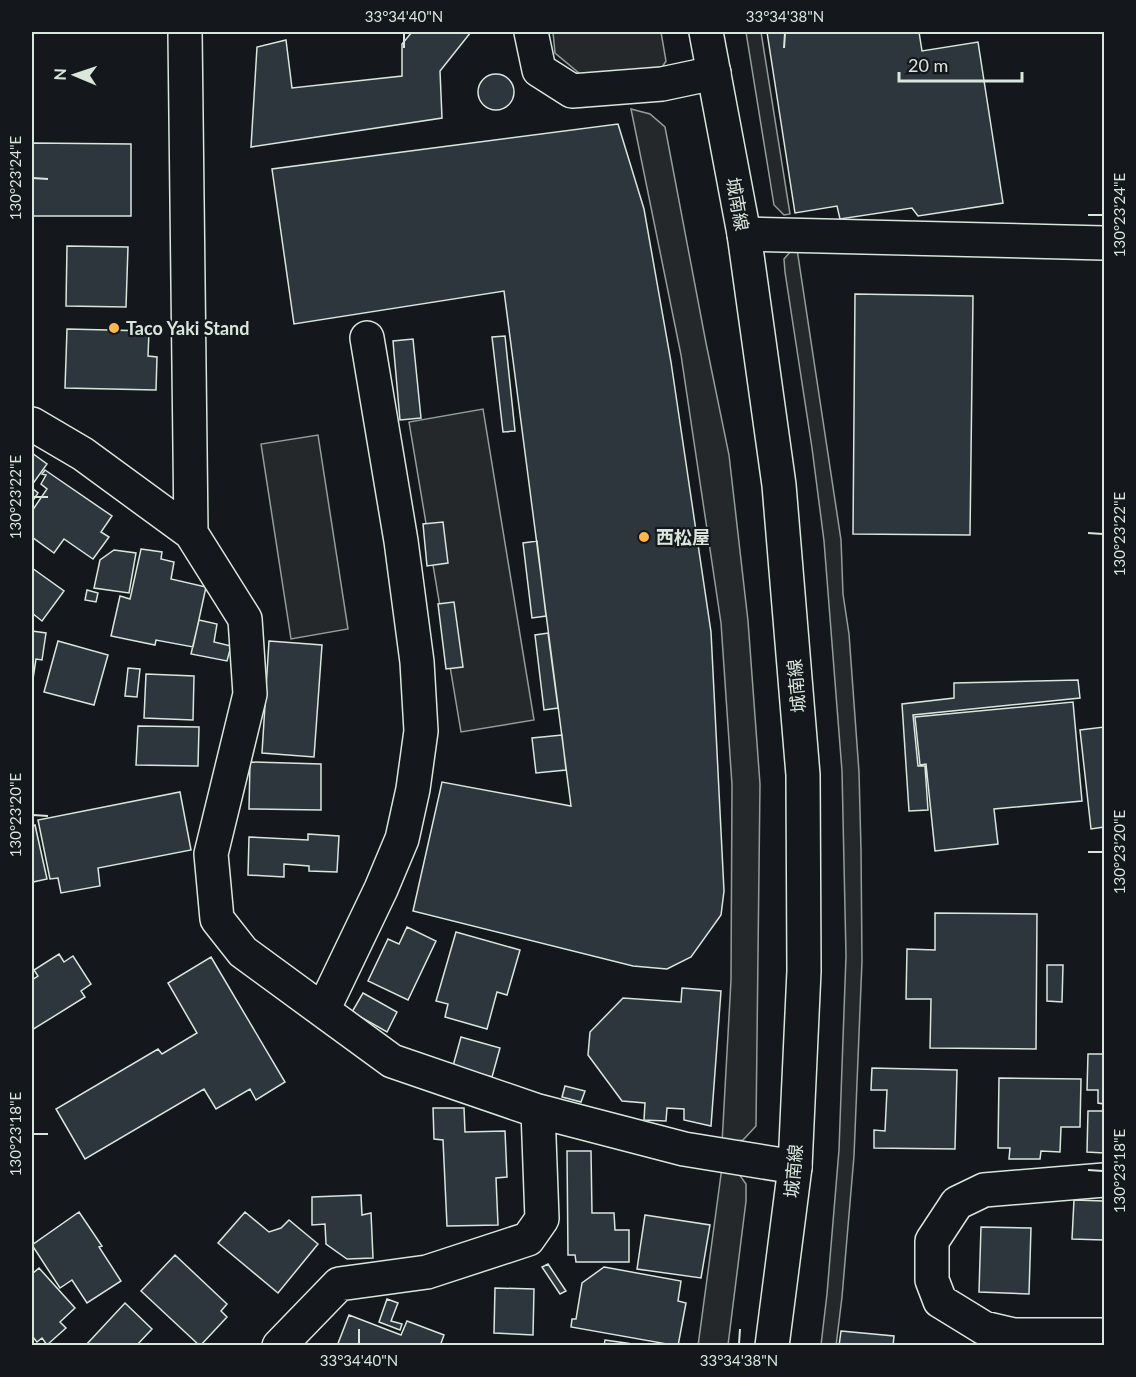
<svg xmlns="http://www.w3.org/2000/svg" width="1136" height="1377" font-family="Lato,'Noto Sans JP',sans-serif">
	<rect width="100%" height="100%" fill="#14181c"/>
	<path fill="#24282b" stroke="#939e99" stroke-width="1.5" d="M 553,32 L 661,32 L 666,61 L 661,69 L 585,78 L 555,53 Z
		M 746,32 L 761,32 L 790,214 L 784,215 L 774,205 Z
		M 631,109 L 650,114 L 665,127 L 706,343 L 729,455 L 748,621 L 760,784 L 756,1126 L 743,1140 L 722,1143 L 731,980 L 732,785 L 721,623 L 681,355 Z
		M 797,249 L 841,540 L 843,594 L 849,634 L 859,772 L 861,850 L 862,961 L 854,1156 L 842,1297 L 836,1346 L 821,1345 L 827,1294 L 839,1150 L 846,956 L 842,771 L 824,541 L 812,448 L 785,272 L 784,259 L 790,252 Z
		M 483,409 L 534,720 L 461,732 L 409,422 Z
		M 318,435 L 348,629 L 291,639 L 261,444 Z
		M 722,1167 L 739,1174 L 746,1184 L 746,1201 L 728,1345 L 698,1346 Z"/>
	<path fill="#2c363c" stroke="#d8e6dc" stroke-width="1.5" d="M 412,32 L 471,32 L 440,71 L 442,118 L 251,147 L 257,47 L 286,40 L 292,88 L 402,76 L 402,44 Z
		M 767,32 L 919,32 L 922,51 L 978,42 L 1003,203 L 918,216 L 912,208 L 840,219 L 837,206 L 795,213 Z
		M478 92a18 18 0 1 1 36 0a18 18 0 1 1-36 0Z
		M 618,124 L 644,209 L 671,362 L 711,632 L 724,891 L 721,915 L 691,957 L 667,969 L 633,966 L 413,911 L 442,782 L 571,806 L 504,291 L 294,324 L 272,169 Z
		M 32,143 L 131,144 L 131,216 L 32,216 Z
		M 67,246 L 128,247 L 126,307 L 66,306 Z
		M 855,294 L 973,296 L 970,535 L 853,534 Z
		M 67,329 L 149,331 L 148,356 L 157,357 L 156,390 L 65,388 Z
		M 505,336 L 515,431 L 503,432 L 492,337 Z
		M 413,339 L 421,418 L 400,420 L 393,341 Z
		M 32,453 L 47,464 L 32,485 Z
		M 45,470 L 112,516 L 101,532 L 109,537 L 93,559 L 64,539 L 54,553 L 32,537 L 32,511 L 47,489 L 41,484 L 46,475 L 42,474 Z
		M 32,488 L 38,493 L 32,502 Z
		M 443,522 L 448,563 L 427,566 L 423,524 Z
		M 537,541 L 546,616 L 532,618 L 523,543 Z
		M 141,549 L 162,552 L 161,559 L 174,562 L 171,579 L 206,587 L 193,647 L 156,640 L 155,645 L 111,636 L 120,596 L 130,599 Z
		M 114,550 L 136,553 L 129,593 L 94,588 L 100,560 Z
		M 32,568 L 64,591 L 42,621 L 32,613 Z
		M 87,590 L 98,593 L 96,602 L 85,600 Z
		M 454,602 L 463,667 L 446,669 L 438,604 Z
		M 199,620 L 217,624 L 214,642 L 231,646 L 227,661 L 191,654 Z
		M 32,631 L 46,633 L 42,660 L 36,659 L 33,679 L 32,679 Z
		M 548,633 L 558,708 L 544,710 L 535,635 Z
		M 58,641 L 108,655 L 94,705 L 44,692 Z
		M 269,641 L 322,645 L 314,757 L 262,753 Z
		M 128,668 L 140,669 L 137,697 L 125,696 Z
		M 146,674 L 194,676 L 193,720 L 144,718 Z
		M 1078,680 L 1080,698 L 913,715 L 918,766 L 925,766 L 928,810 L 909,811 L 902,704 L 954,698 L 954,683 Z
		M 1073,702 L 1082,801 L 994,809 L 998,844 L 935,851 L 926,764 L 920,765 L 915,717 Z
		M 138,726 L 199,727 L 198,766 L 136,765 Z
		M 1104,727 L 1104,827 L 1091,829 L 1080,730 Z
		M 562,735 L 566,770 L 536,773 L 532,738 Z
		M 250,762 L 321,764 L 321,810 L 249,809 Z
		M 180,792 L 191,850 L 98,868 L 100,886 L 61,893 L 58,878 L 50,879 L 38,820 Z
		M 35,825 L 47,879 L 33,882 L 32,873 L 32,826 Z
		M 308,834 L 339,836 L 337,872 L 309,871 L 309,866 L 284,864 L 284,877 L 248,875 L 249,837 L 308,840 Z
		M 935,913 L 1037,914 L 1036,1049 L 930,1048 L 931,999 L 906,999 L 907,949 L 935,950 Z
		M 407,927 L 436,941 L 408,1000 L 368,981 L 388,939 L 399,944 Z
		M 456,932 L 520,950 L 507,995 L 497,992 L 487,1029 L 445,1017 L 448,1004 L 436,1001 Z
		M 59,954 L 64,962 L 73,956 L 91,984 L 81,991 L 85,997 L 32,1030 L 32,980 L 38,976 L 34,970 Z
		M 211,957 L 285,1082 L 256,1100 L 250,1089 L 216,1109 L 204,1089 L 85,1159 L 56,1109 L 158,1049 L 162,1054 L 197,1033 L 168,983 Z
		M 1047,965 L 1063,965 L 1062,1002 L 1047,1001 Z
		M 682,988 L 721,991 L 711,1126 L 684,1120 L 684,1109 L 667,1108 L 666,1121 L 644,1120 L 645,1103 L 622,1101 L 588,1055 L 590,1032 L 623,998 L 681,1002 Z
		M 363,993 L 397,1012 L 387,1032 L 352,1012 Z
		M 461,1037 L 500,1048 L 492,1077 L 453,1066 Z
		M 1088,1054 L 1104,1054 L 1104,1104 L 1098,1103 L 1098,1090 L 1087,1090 Z
		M 872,1068 L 957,1070 L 955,1149 L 874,1148 L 874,1130 L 885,1131 L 887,1090 L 871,1090 Z
		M 999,1078 L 1081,1079 L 1080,1127 L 1061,1127 L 1060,1152 L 1041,1151 L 1040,1159 L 1009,1159 L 1010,1148 L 998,1148 Z
		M 565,1086 L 585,1091 L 581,1102 L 562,1097 Z
		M 433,1108 L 464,1108 L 465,1132 L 505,1131 L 507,1177 L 496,1178 L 498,1225 L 447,1226 L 443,1140 L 434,1139 Z
		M 1088,1111 L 1104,1111 L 1104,1153 L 1087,1152 Z
		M 567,1151 L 591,1151 L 592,1213 L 614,1213 L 615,1230 L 629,1230 L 629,1262 L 576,1262 L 575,1255 L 568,1255 Z
		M 361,1195 L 362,1215 L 371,1213 L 373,1258 L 347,1259 L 326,1244 L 325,1224 L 312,1225 L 312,1197 Z
		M 1074,1200 L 1104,1201 L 1104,1240 L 1072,1239 Z
		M 79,1212 L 102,1246 L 99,1247 L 121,1281 L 87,1303 L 72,1280 L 60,1288 L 32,1245 Z
		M 245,1212 L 269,1232 L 281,1228 L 289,1220 L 318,1244 L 278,1293 L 218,1243 Z
		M 645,1215 L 710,1225 L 701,1278 L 637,1269 Z
		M 981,1227 L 1031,1228 L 1029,1294 L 979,1292 Z
		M 175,1255 L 227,1304 L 221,1311 L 227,1317 L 200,1346 L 141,1291 Z
		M 548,1264 L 566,1291 L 560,1294 L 542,1267 Z
		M 604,1267 L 681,1281 L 678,1301 L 686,1303 L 678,1346 L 571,1327 L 572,1319 L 576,1319 L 582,1283 Z
		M 39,1268 L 75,1308 L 60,1322 L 66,1328 L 47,1345 L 42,1338 L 37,1342 L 32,1336 L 32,1274 Z
		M 495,1288 L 534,1289 L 533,1335 L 494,1333 Z
		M 387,1299 L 398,1303 L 391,1321 L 402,1324 L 400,1330 L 379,1322 Z
		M 125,1303 L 152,1329 L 136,1346 L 85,1346 Z
		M 349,1315 L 401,1335 L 407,1321 L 444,1335 L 440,1346 L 337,1346 Z
		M 841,1331 L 894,1336 L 893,1346 L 839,1346 Z
		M 605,1340 L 626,1343 L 645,1346 L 604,1346 Z"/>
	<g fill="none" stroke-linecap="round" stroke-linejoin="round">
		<defs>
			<path id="minor" d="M 531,32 L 539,70 L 572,91 L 662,84 L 714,73
				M 744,234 L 1104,243
				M 32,424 L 83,454 L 191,533 L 185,32
				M 191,533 L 245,619 L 250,694 L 211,854 L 217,919 L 243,952 L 392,1061 L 538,1111
				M 323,1010 L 381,889 L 402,839 L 413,789 L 421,731 L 417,662 L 401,541 L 367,338
				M 1104,1180 L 984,1190 L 957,1203 L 932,1241 L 932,1280 L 940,1301 L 984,1328 L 1014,1335 L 1104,1335
				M 279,1346 L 339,1284 L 427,1272 L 528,1239 L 542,1219 L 538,1111 L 684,1149 L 795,1167"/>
			<path id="tertiary" d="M 706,32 L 744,234 L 779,485 L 803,775 L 804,971 L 795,1167 L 772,1346"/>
		</defs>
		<use href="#minor" stroke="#d8e6dc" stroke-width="36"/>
		<use href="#tertiary" stroke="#d8e6dc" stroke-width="36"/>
		<use href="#minor" stroke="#14181c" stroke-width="33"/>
		<use href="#tertiary" stroke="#14181c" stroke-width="33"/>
	</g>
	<path fill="none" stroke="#d8e6dc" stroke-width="2" d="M 404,48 L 404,33M 784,48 L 785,33M 33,178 L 48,179M 1088,215 L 1103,215M 33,497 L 48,497M 1088,533 L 1103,534M 33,815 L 48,816M 1088,852 L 1103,852M 33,1134 L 48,1134M 1088,1170 L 1103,1171M 359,1344 L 359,1329M 739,1344 L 740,1329"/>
	<g fill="#ffb74d" stroke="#14181c" stroke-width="2">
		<circle cx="114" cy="328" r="6"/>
		<circle cx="644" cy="537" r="6"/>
	</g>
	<g text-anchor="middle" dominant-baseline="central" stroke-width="4.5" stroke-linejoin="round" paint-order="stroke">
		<g font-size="18" fill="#d8e6dc" stroke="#14181c">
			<text transform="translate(738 204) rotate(80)">城南線</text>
			<text transform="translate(796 686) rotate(-95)">城南線</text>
			<text transform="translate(793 1171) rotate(-85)">城南線</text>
		</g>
		<g font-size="18" font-weight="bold" fill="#d8e6dc" stroke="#14181c" text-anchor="start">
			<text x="126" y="328">Taco Yaki Stand</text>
			<text x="656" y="537">西松屋</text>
		</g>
	</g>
	<rect width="1136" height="1377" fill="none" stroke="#14181c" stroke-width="66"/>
	<g transform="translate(75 75) rotate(272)" stroke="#14181c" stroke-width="4.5" paint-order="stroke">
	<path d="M0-4.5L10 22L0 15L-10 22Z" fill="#d8e6dc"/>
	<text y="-9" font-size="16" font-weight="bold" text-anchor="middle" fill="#d8e6dc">N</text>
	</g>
	<path d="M899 72v9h123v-9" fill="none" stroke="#d8e6dc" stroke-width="3"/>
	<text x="908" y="72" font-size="18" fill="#d8e6dc" stroke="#14181c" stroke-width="4.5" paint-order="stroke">20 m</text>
	<rect x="33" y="33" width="1070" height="1311" fill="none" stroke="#d8e6dc" stroke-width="2"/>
	<g font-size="15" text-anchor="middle" fill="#d8e6dc">
		<text x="404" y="22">33°34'40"N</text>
		<text x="785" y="22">33°34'38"N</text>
		<text transform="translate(16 178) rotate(-90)" y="5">130°23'24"E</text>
		<text transform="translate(1120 215) rotate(-90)" y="5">130°23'24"E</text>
		<text transform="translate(16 497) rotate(-90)" y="5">130°23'22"E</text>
		<text transform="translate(1120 534) rotate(-90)" y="5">130°23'22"E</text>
		<text transform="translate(16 815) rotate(-90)" y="5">130°23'20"E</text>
		<text transform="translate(1120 852) rotate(-90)" y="5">130°23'20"E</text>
		<text transform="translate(16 1134) rotate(-90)" y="5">130°23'18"E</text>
		<text transform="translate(1120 1171) rotate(-90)" y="5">130°23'18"E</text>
		<text x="359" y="1366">33°34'40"N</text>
		<text x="739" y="1366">33°34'38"N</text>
	</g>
</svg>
